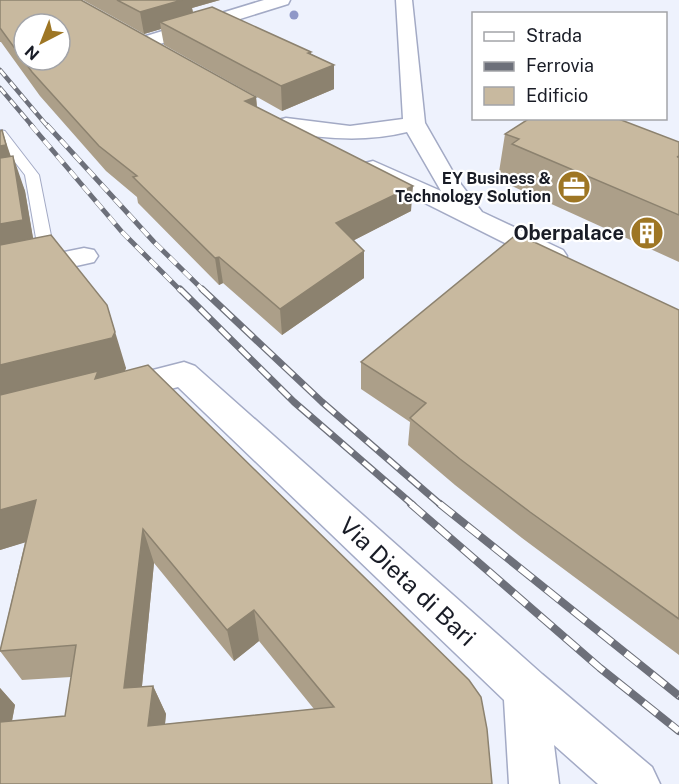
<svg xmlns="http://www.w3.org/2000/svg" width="679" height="784" font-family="'Public Sans',sans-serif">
	<rect width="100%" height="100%" fill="#eef2fd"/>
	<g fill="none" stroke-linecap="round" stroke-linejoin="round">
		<defs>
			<path id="service" d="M 0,130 L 5,131 L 39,175 L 56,261 L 54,265 L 48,266 L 40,261 L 25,175 L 0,143 Z"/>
			<path id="minor" d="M 264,0 L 290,0 L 288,4 L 147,48 L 133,48 L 131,44 L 133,40 Z
				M 84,248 L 94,250 L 98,256 L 94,262 L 0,283 L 0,265 Z
				M 184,362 L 195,366 L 542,674 L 652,767 L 660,784 L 598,784 L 554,745 L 559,784 L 509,784 L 504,700 L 178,387 L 118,403 L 106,400 L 102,391 L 106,382 Z"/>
			<path id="secondary" d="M 396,0 L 412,0 L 425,123 L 457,179 L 482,212 L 563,250 L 567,256 L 563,262 L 553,264 L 543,262 L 365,173 L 361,168 L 365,163 L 373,161 L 441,191 L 407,132 C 366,142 327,139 286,132 L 278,130 L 275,125 L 278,120 L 286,118 L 350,126 L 403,119 Z"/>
		</defs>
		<use href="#service" stroke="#a3aac5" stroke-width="2"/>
		<use href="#minor" stroke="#a3aac5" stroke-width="3"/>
		<use href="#secondary" stroke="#a3aac5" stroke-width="3"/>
		<use href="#service" fill="#fff" fill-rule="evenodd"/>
		<use href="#minor" fill="#fff" fill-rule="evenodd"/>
		<use href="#secondary" fill="#fff" fill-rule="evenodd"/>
		<defs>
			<path id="rail-far3" d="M 0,70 L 48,127
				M 0,88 L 33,127"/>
			<path id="rail-far2" d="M 31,125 L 122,232 L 181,291
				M 47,125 L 154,242 L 204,291"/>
			<path id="rail-far1" d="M 180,289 L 294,402 L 413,505
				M 202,289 L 322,402 L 441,505"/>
			<path id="rail" d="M 411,504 L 600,668 L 679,731
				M 440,504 L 679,696"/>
		</defs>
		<use href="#rail-far3" stroke="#6d707a" stroke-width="4.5"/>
		<use href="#rail-far2" stroke="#6d707a" stroke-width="5"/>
		<use href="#rail-far1" stroke="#6d707a" stroke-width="7"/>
		<use href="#rail" stroke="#6d707a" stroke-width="8"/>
		<use href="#rail-far3" stroke="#fff" stroke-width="3" stroke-dasharray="8" stroke-linecap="butt"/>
		<use href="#rail-far2" stroke="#fff" stroke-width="4" stroke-dasharray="10" stroke-linecap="butt"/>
		<use href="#rail-far1" stroke="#fff" stroke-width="4.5" stroke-dasharray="14" stroke-linecap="butt"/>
		<use href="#rail" stroke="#fff" stroke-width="6" stroke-dasharray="17" stroke-linecap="butt"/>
	</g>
	<circle fill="#8f98c8" cx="294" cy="15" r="4.5"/>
	<path fill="#ac9f89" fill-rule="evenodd" d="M 0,0 L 256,97 L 257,107 L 411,211 L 354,240 L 364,278 L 282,335 L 223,283 L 219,285 L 138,203 L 137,197 L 106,171 L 40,96 L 1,42 L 0,42 Z
		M 83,0 L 220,0 L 192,8 L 193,12 L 311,52 L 311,54 L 334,65 L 334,89 L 282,111 L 164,45 L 161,29 L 144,34 Z
		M 0,131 L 25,191 L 33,239 L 126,368 L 125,371 L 492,784 L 0,784 L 0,688 L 15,705 L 12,721 L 65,716 L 71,677 L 22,680 L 0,651 L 25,542 L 0,550 ZM 154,563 L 234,661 L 259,641 L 314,709 L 165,724 L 166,714 L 153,686 L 142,686 Z
		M 505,134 L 679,142 L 679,262 L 505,183 L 506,176 L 499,172 Z
		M 679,310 L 679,655 L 522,538 L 455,485 L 408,445 L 410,422 L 361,389 L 361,362 Z"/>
	<path fill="#8c826f" d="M 176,0 L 220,0 L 192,8 L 194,19 L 160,22 L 161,29 L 144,34 L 140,12 Z
		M 311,52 L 311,74 L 334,65 L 334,89 L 282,111 L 281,86 L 308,53 Z
		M 256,97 L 258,121 L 245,101 Z
		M 2,130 L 15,169 L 13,156 L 25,191 L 36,255 L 0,263 L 0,146 Z
		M 413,186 L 411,211 L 337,249 L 336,223 Z
		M 364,251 L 364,278 L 282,335 L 280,309 Z
		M 219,257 L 223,283 L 219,285 L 215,258 Z
		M 107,305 L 126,368 L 123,375 L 0,406 L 0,365 Z
		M 36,500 L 53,534 L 0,550 L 0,510 Z
		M 143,529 L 154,563 L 139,716 L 124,688 Z
		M 254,610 L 259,641 L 234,661 L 227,630 Z
		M 153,686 L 166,714 L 162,752 L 148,726 Z
		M 0,688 L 15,705 L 6,751 L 0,744 Z"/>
	<path fill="#c8b99f" stroke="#8c826f" stroke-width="1.5" fill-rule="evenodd" d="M 0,0 L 81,0 L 256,97 L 245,101 L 413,186 L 336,223 L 364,251 L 280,309 L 219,257 L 215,258 L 133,177 L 137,176 L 99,146 L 32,72 L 0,28 ZM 24,24 L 60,24 L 60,60 L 24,60 Z
		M 117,0 L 182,0 L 140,12 Z
		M 212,7 L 311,52 L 308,53 L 334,65 L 281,86 L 160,22 Z
		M 530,118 L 616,118 L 679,142 L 679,156 L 677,157 L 679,157 L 679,215 L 512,144 L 519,139 L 505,134 Z
		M 2,130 L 6,145 L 0,146 L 0,131 Z
		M 13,156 L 23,220 L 0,224 L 0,158 Z
		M 517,234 L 679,310 L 679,619 L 530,512 L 460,459 L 410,418 L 426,403 L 361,362 Z
		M 51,235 L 107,305 L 115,332 L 112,338 L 0,365 L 0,245 Z
		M 148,365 L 469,680 L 481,697 L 487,729 L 492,784 L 0,784 L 0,722 L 65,716 L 76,645 L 0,651 L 36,500 L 0,510 L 0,395 L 98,371 L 95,379 ZM 143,529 L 227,630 L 254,610 L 334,707 L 148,726 L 153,686 L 124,688 Z"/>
	<defs>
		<symbol id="office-disc" viewBox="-11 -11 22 22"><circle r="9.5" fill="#9e7624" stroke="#fff"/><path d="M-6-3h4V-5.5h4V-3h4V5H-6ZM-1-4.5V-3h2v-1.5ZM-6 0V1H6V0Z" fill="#fff"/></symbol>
		<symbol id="building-disc" viewBox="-11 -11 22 22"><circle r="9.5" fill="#9e7624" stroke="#fff"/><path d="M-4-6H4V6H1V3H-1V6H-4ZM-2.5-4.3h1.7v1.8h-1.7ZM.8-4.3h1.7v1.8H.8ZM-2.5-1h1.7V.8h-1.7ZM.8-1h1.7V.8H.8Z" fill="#fff"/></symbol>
	</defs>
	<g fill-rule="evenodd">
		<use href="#office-disc" x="555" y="168" width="38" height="38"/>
		<use href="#building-disc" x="628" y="214" width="38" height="38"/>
	</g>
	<g text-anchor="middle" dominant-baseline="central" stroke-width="4.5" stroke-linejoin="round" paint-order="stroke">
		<g font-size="16" font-weight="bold" fill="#191c26" stroke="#fff" text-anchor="end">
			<text x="551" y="178">EY Business &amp;<tspan x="551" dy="18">Technology Solution</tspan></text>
		</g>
		<g font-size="20" font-weight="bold" fill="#191c26" stroke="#fff" text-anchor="end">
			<text x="624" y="233">Oberpalace</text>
		</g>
		<g font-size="24" fill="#191c26" stroke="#fff">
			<text transform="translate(408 581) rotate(43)">Via Dieta di Bari</text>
		</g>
	</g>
	<rect x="472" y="12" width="195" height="108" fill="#ffffff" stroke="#a3a4a8" stroke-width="1.5"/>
	<rect x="484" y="32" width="30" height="9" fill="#ffffff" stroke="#a3a4a8" stroke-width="1.5"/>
	<text x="526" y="42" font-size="18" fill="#191c26">Strada</text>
	<rect x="484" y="62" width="30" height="9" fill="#6d707a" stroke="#a3a4a8" stroke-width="1.5"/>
	<text x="526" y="72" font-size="18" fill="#191c26">Ferrovia</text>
	<rect x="484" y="87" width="30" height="18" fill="#c8b99f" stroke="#a3a4a8" stroke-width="1.5"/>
	<text x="526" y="102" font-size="18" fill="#191c26">Edificio</text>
	<g transform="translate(42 42) rotate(222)"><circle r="28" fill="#ffffff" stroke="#a3a4a8" stroke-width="1.5"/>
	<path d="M0-4.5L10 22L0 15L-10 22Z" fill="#9e7624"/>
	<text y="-9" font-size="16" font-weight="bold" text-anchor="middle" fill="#191c26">N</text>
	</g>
</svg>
